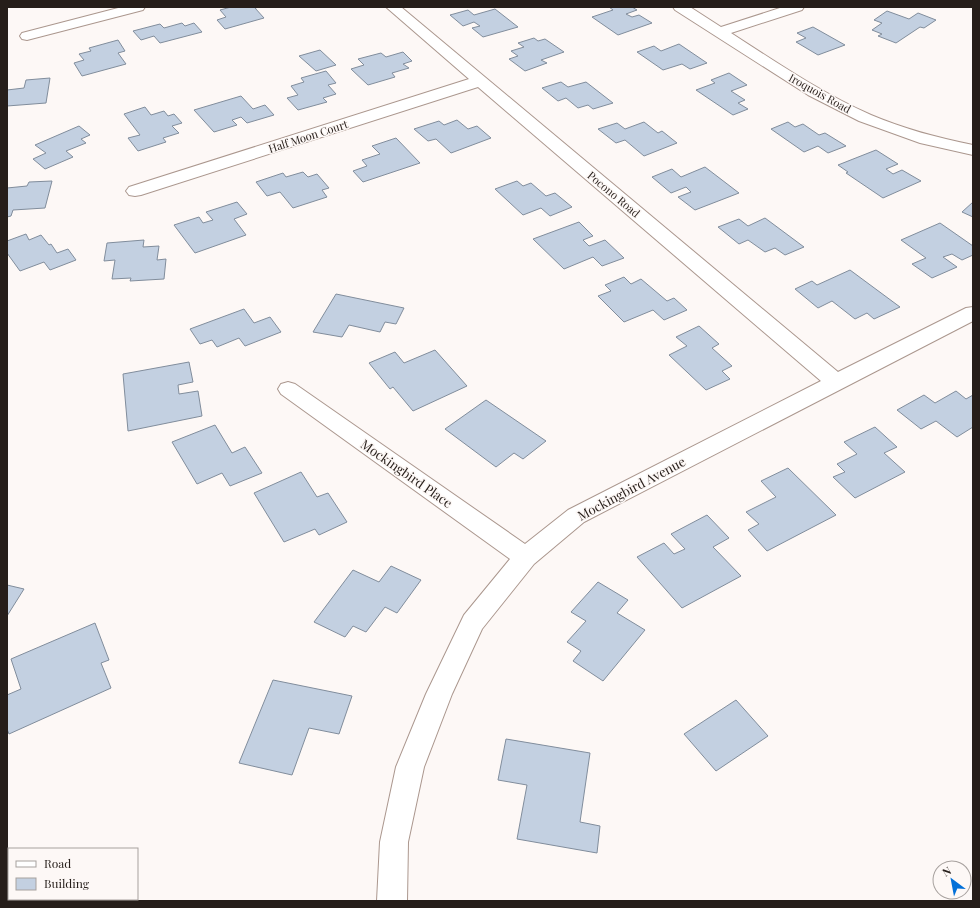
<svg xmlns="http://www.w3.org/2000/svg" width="980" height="908" font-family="'Playfair Display',serif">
	<rect width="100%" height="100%" fill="#fdf8f6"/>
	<path fill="#c3d0e1" stroke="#818d9c" d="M 231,7 L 260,7 L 255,8 L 264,18 L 225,29 L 217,20 L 226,17 L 220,10 Z
		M 609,7 L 632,7 L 637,10 L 626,14 L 632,17 L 639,15 L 652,23 L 618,35 L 592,17 L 613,10 Z
		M 495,9 L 518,27 L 483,37 L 472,28 L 480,26 L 474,22 L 463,26 L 450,15 L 468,10 L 474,15 Z
		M 887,11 L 909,19 L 918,13 L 936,20 L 924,28 L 920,27 L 896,43 L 878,36 L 882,34 L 872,30 L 882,23 L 874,20 Z
		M 182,23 L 185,26 L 194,23 L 202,32 L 160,43 L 154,36 L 141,40 L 133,31 L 160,24 L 164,28 Z
		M 813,27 L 845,45 L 818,55 L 796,42 L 806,38 L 797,33 Z
		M 534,38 L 538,41 L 545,39 L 564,52 L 541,60 L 547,63 L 525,71 L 509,59 L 518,56 L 511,51 L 524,47 L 518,43 Z
		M 118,40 L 125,51 L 118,53 L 126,64 L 82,76 L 74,63 L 84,60 L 79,54 L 91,51 L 89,48 Z
		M 679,44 L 707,63 L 690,69 L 682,64 L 663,70 L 637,52 L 654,46 L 661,51 Z
		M 320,50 L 336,65 L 316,71 L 299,56 Z
		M 403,52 L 412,61 L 403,64 L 409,68 L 392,73 L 395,77 L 368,85 L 351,69 L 364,65 L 358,59 L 381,53 L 386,57 Z
		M 326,71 L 336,83 L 328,85 L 336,94 L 323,98 L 327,102 L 298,110 L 287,98 L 298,95 L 291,86 L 304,82 L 301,78 Z
		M 729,73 L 747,85 L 731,91 L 745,100 L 738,103 L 748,109 L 733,115 L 696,90 L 715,83 L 711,80 Z
		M 50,78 L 46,103 L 7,106 L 7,90 L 24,88 L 26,80 Z
		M 561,82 L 568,87 L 586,82 L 613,103 L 593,109 L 588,105 L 578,108 L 566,98 L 558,101 L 542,88 Z
		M 241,96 L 253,109 L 265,105 L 274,115 L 247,123 L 241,117 L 232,120 L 237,125 L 214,132 L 194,110 Z
		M 145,107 L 151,115 L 164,111 L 168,116 L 174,114 L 182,123 L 172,126 L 179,133 L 163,138 L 166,142 L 138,151 L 128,138 L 140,135 L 124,114 Z
		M 457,120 L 468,129 L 477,126 L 491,138 L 451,153 L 436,139 L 428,141 L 414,129 L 439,121 L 444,125 Z
		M 644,122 L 658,133 L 662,131 L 677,143 L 644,156 L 625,140 L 616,143 L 598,129 L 617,123 L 625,129 Z
		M 788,122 L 795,127 L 803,124 L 819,135 L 825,133 L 846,146 L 828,153 L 818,146 L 804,152 L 771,129 Z
		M 79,126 L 90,135 L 81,139 L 86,143 L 66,151 L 73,157 L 45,169 L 33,159 L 46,153 L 35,145 Z
		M 396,138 L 420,163 L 363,182 L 353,171 L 367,166 L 362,160 L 380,154 L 372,146 Z
		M 876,150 L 898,164 L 886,169 L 893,174 L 902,170 L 921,181 L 883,198 L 846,173 L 848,172 L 838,165 Z
		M 705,167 L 739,193 L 695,210 L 678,197 L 691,192 L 686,187 L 671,193 L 652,177 L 672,169 L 681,177 Z
		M 303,172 L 308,177 L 317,174 L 329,188 L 322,190 L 327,197 L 293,208 L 280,192 L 267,196 L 256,182 L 283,173 L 286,177 Z
		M 52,181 L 45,208 L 13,210 L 11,216 L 7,217 L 7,188 L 27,186 L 29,182 Z
		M 517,181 L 523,186 L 531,183 L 546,196 L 555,193 L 572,207 L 550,216 L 541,208 L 523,215 L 495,189 Z
		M 237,202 L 247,214 L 234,219 L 246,235 L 195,253 L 174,225 L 199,217 L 203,223 L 213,220 L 206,212 Z
		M 973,202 L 973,217 L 962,212 Z
		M 765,218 L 804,247 L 785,255 L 775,248 L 765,252 L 748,240 L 739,244 L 718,227 L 739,219 L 748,226 Z
		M 579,222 L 593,236 L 583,240 L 589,246 L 605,240 L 624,258 L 602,266 L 593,257 L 564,269 L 533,239 Z
		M 940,223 L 973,246 L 973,255 L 962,260 L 952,254 L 943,257 L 957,267 L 932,278 L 912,264 L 926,258 L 901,240 Z
		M 26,234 L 29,240 L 41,235 L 49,245 L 51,244 L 57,253 L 68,249 L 76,260 L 50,270 L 44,262 L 20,271 L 7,253 L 7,241 Z
		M 144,240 L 143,247 L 159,246 L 157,260 L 166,259 L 164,279 L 130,281 L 131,278 L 112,279 L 115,260 L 104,261 L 107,243 Z
		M 850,270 L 900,307 L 874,319 L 867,313 L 855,319 L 832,301 L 818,308 L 795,289 L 812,281 L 817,285 Z
		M 624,277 L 631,284 L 641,279 L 667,301 L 674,298 L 687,310 L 664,320 L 653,310 L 624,322 L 598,296 L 611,291 L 605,285 Z
		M 336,294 L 404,308 L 396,324 L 385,322 L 380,332 L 349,325 L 342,337 L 313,332 Z
		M 244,309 L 254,323 L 270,317 L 281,332 L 245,346 L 239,338 L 217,347 L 212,340 L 200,344 L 190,329 Z
		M 699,326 L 719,344 L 712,348 L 732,366 L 722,371 L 730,379 L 706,390 L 669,355 L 687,346 L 676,337 Z
		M 435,350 L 467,386 L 413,411 L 393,387 L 390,389 L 369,363 L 395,352 L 404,363 Z
		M 189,362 L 193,382 L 178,385 L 179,394 L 198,391 L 202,416 L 128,431 L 123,374 Z
		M 956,391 L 966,399 L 973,395 L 973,427 L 957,437 L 936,421 L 921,429 L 897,410 L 924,395 L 935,403 Z
		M 486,400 L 546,441 L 523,459 L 514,453 L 496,467 L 445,429 Z
		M 215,425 L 232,453 L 245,447 L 262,473 L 230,486 L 222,473 L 197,484 L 172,442 Z
		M 875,427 L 897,447 L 884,453 L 905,472 L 855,498 L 833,477 L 845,472 L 837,464 L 857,454 L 844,442 Z
		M 788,468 L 836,515 L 767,551 L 748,530 L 759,524 L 746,512 L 776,497 L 761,481 Z
		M 301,472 L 317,497 L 328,493 L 347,522 L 319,535 L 315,529 L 284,542 L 254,493 Z
		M 707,515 L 729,538 L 713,547 L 741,576 L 682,608 L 637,557 L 664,543 L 674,554 L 685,549 L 671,534 Z
		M 391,566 L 421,580 L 397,613 L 385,607 L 366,632 L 353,626 L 345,637 L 314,622 L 353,570 L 379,582 Z
		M 598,582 L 628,600 L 617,613 L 645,630 L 603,681 L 573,661 L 581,651 L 567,642 L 586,621 L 571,612 Z
		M 7,585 L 24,589 L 7,616 Z
		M 95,623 L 109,660 L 101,663 L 111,688 L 9,734 L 7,729 L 7,695 L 21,689 L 11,659 Z
		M 273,680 L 352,696 L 339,734 L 309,728 L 292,775 L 239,763 Z
		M 736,700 L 768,736 L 716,771 L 684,734 Z
		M 506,739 L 590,753 L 580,822 L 600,826 L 597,853 L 517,839 L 527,785 L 498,780 Z
		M 7,850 L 9,852 L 9,874 L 7,876 Z
		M 22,899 L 62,899 L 70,901 L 20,901 Z"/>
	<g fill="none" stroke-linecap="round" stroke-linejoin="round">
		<defs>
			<path id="minor" d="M 122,7 L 145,7 L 143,10 L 27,40 L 22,39 L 20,36 L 22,33 Z
				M 386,7 L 401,7 L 838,372 L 966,308 L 973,307 L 973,321 L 584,522 L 534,564 L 482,629 L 452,694 L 424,767 L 408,842 L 407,901 L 377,901 L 380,842 L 396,767 L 426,694 L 464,615 L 510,559 L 281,394 L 278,389 L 281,384 L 288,382 L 295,384 L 525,544 L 568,510 L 821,381 L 478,87 L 141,195 L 135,196 L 129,195 L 126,191 L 129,187 L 469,79 Z
				M 673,7 L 690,7 L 721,27 L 783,7 L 804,7 L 802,10 L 731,33 C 776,62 821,93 871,115 C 904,129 938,138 973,145 L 973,155 L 920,143 L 859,121 L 808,95 L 675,10 Z"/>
		</defs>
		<use href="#minor" stroke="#ab978e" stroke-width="2"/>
		<use href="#minor" fill="#fff" fill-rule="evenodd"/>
	</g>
	<g text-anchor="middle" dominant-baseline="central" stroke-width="3" stroke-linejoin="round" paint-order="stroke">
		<g font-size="11" fill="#261e1a" stroke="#fdf8f6">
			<text transform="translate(820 93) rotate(29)">Iroquois Road</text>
			<text transform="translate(308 136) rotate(-18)">Half Moon Court</text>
			<text transform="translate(614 194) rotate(40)">Pocono Road</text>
		</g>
		<g font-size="13" fill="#261e1a" stroke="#fdf8f6">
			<text transform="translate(407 473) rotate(35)">Mockingbird Place</text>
			<text transform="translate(631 488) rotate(-28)">Mockingbird Avenue</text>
		</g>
	</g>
	<rect width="980" height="908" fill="none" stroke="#261e1a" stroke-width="16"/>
	<rect x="8" y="848" width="130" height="52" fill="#fdf8f6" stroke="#a7a19e"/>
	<rect x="16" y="861" width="20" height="6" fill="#ffffff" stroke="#a7a19e"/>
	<text x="44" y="868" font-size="12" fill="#261e1a">Road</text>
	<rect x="16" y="878" width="20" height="12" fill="#c3d0e1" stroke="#a7a19e"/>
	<text x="44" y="888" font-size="12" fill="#261e1a">Building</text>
	<g transform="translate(952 880) rotate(328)"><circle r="19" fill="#fdf8f6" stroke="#a7a19e"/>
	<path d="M0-3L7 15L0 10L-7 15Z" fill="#0370d8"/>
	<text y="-6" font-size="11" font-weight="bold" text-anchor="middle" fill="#261e1a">N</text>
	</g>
</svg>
